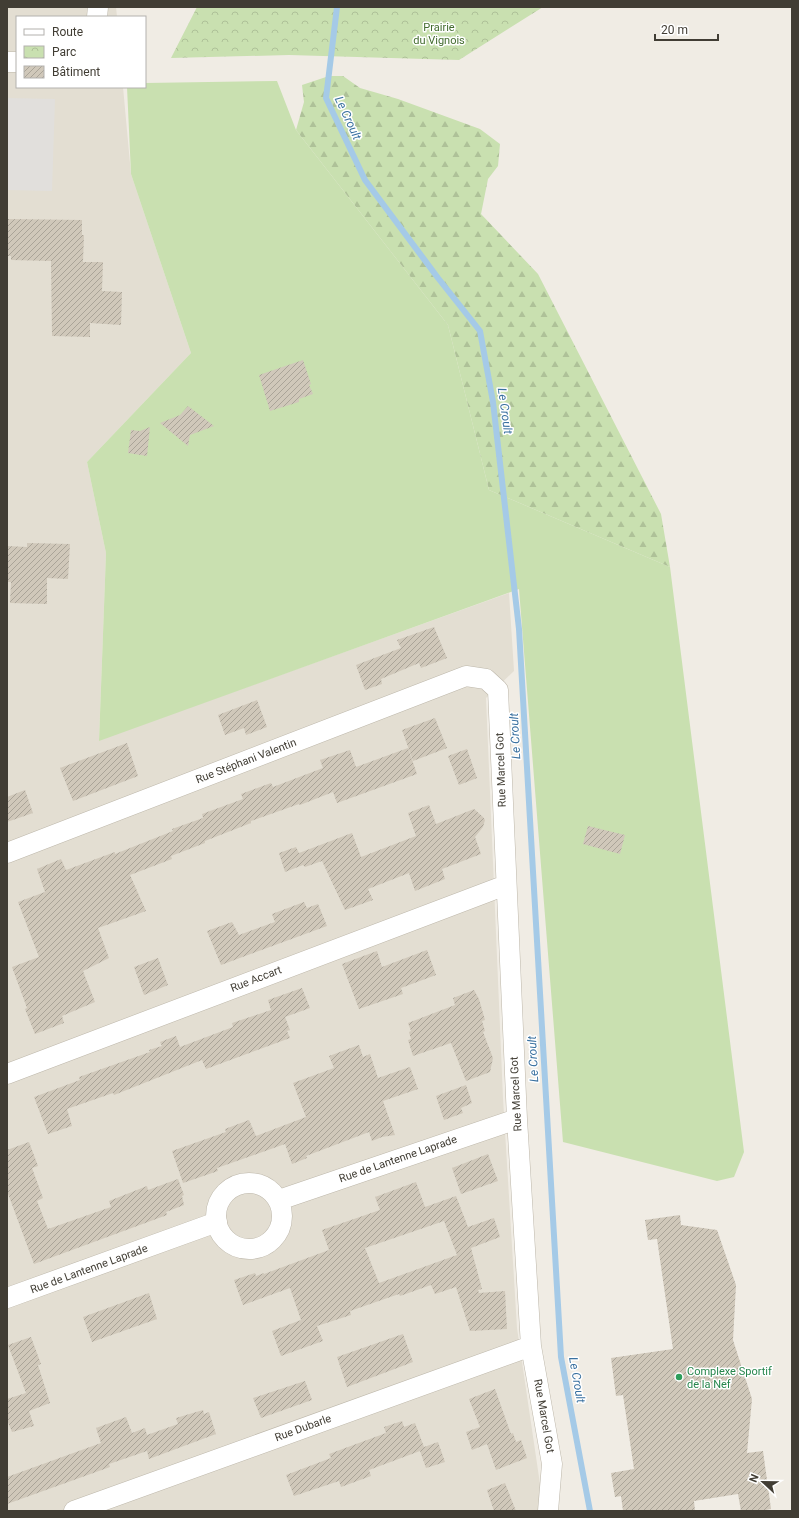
<svg xmlns="http://www.w3.org/2000/svg" width="799" height="1518" font-family="Roboto,sans-serif">
	<defs>
		<pattern id="forest-firs" width="22" height="20" patternUnits="userSpaceOnUse"><rect width="22" height="20" fill="#c9e0b0"/><path d="M5 1l3.5 6h-7zM16 11l3.5 6h-7z" fill="#aec198"/></pattern>
		<pattern id="park-crowns" width="20" height="18" patternUnits="userSpaceOnUse"><rect width="20" height="18" fill="#c9e0b0"/><path d="M2 6a3 3 0 1 1 6 0M12 15a3 3 0 1 1 6 0" fill="none" stroke="#aec198"/></pattern>
		<pattern id="building-hatch" width="6" height="6" patternUnits="userSpaceOnUse"><rect width="6" height="6" fill="#d0c8ba"/><path d="M-1 1l2-2M0 6l6-6M5 7l2-2" fill="none" stroke="#aaa498"/></pattern>
	</defs>
	<rect width="100%" height="100%" fill="#f0ece4"/>
	<path fill="#e3ded2" d="M 7,7 L 116,7 L 117,17 L 17,17 L 17,87 L 123,87 L 131,174 L 191,353 L 87,462 L 106,553 L 99,740 L 509,593 L 514,671 L 486,698 L 503,1098 L 517,1328 L 544,1511 L 7,1511 Z"/>
	<path fill="#c9e0b0" d="M 277,81 L 296,130 L 448,325 L 489,490 L 670,567 L 744,1152 L 734,1177 L 717,1181 L 563,1142 L 519,589 L 99,741 L 106,553 L 87,462 L 191,353 L 131,174 L 127,87 L 145,87 L 145,83 Z"/>
	<path fill="url(#forest-firs)" d="M 329,76 L 343,76 L 360,88 L 398,99 L 480,129 L 500,144 L 498,166 L 488,179 L 481,214 L 538,274 L 661,514 L 670,567 L 489,490 L 448,325 L 296,130 L 304,102 L 302,85 Z"/>
	<path fill="url(#park-crowns)" d="M 197,7 L 543,7 L 459,60 L 289,55 L 171,58 Z"/>
	<path fill="#e1dfdc" d="M 7,98 L 55,99 L 52,191 L 7,190 Z"/>
	<g fill="none" stroke-linecap="round" stroke-linejoin="round">
		<path stroke="#a5cae7" stroke-width="6" d="M 337,7 L 326,98 L 365,180 L 438,278 L 480,331 L 493,402 L 519,629 L 561,1357 L 590,1511"/>
	</g>
	<path fill="url(#building-hatch)" fill-rule="evenodd" d="M 7,219 L 82,220 L 82,235 L 84,235 L 83,262 L 103,262 L 102,291 L 122,292 L 121,325 L 90,323 L 90,337 L 52,336 L 51,261 L 11,260 L 11,256 L 7,256 Z
		M 303,360 L 311,384 L 309,385 L 313,394 L 299,399 L 299,402 L 270,411 L 259,375 Z
		M 188,406 L 214,426 L 190,435 L 188,446 L 160,423 L 180,415 Z
		M 150,427 L 147,456 L 128,453 L 131,430 L 140,431 Z
		M 27,543 L 70,544 L 68,579 L 47,578 L 47,604 L 10,603 L 11,582 L 7,582 L 7,546 L 27,547 Z
		M 434,627 L 447,658 L 421,668 L 419,663 L 381,679 L 382,684 L 365,690 L 356,665 L 401,648 L 397,640 Z
		M 257,700 L 267,727 L 246,735 L 244,728 L 225,735 L 218,715 Z
		M 435,718 L 447,748 L 413,761 L 402,730 Z
		M 127,743 L 138,776 L 73,801 L 60,768 Z
		M 408,748 L 417,774 L 337,803 L 333,792 L 300,805 L 299,804 L 251,821 L 251,823 L 205,841 L 205,843 L 171,856 L 172,859 L 130,875 L 146,911 L 98,928 L 109,958 L 83,971 L 95,1002 L 62,1016 L 64,1023 L 35,1034 L 25,1009 L 27,1008 L 12,967 L 39,957 L 18,902 L 45,892 L 37,869 L 61,859 L 66,870 L 115,852 L 115,854 L 173,831 L 172,829 L 203,818 L 202,814 L 243,799 L 241,794 L 271,783 L 273,787 L 323,768 L 320,760 L 350,750 L 356,767 Z
		M 467,749 L 477,778 L 459,785 L 448,756 Z
		M 25,790 L 33,813 L 7,822 L 7,797 Z
		M 429,805 L 436,824 L 474,809 L 483,817 L 485,820 L 483,827 L 475,837 L 481,854 L 442,869 L 445,879 L 415,891 L 409,873 L 368,889 L 373,900 L 345,910 L 322,861 L 305,867 L 303,865 L 285,872 L 279,853 L 296,847 L 299,853 L 352,833 L 361,857 L 416,836 L 408,813 Z
		M 588,826 L 625,835 L 620,854 L 583,844 Z
		M 304,902 L 307,908 L 318,904 L 327,926 L 221,965 L 207,931 L 232,922 L 239,935 L 275,922 L 272,914 Z
		M 427,950 L 436,975 L 401,988 L 403,994 L 359,1009 L 342,964 L 377,951 L 382,967 Z
		M 158,958 L 168,985 L 144,995 L 134,967 Z
		M 302,988 L 310,1008 L 285,1017 L 290,1030 L 287,1031 L 290,1038 L 206,1069 L 202,1060 L 114,1095 L 113,1093 L 67,1109 L 72,1126 L 48,1134 L 34,1097 L 80,1080 L 79,1077 L 150,1052 L 149,1050 L 162,1046 L 160,1042 L 176,1036 L 180,1047 L 233,1027 L 232,1023 L 271,1010 L 268,1000 Z
		M 474,990 L 479,999 L 485,1020 L 482,1021 L 485,1031 L 483,1032 L 493,1058 L 490,1072 L 466,1081 L 451,1043 L 413,1056 L 408,1040 L 411,1039 L 409,1032 L 411,1031 L 408,1023 L 455,1005 L 453,998 Z
		M 359,1045 L 363,1057 L 370,1054 L 378,1078 L 410,1067 L 418,1089 L 383,1101 L 395,1135 L 382,1137 L 372,1141 L 369,1132 L 306,1156 L 307,1158 L 292,1164 L 285,1144 L 217,1168 L 218,1171 L 183,1183 L 172,1151 L 226,1132 L 225,1129 L 249,1120 L 256,1136 L 306,1117 L 293,1083 L 334,1068 L 329,1056 Z
		M 466,1085 L 472,1103 L 461,1108 L 463,1113 L 444,1120 L 436,1096 Z
		M 29,1142 L 38,1166 L 32,1168 L 43,1198 L 37,1201 L 48,1229 L 111,1207 L 109,1201 L 147,1186 L 148,1190 L 178,1179 L 184,1195 L 182,1196 L 184,1205 L 166,1212 L 167,1215 L 34,1264 L 7,1191 L 7,1150 Z
		M 488,1154 L 498,1181 L 461,1194 L 452,1168 Z
		M 416,1182 L 425,1207 L 456,1196 L 468,1227 L 494,1218 L 500,1237 L 471,1248 L 482,1289 L 478,1290 L 479,1293 L 505,1291 L 507,1329 L 470,1331 L 456,1287 L 435,1294 L 431,1285 L 400,1296 L 399,1294 L 350,1311 L 351,1315 L 317,1326 L 323,1341 L 281,1356 L 272,1331 L 301,1320 L 290,1288 L 243,1305 L 234,1280 L 255,1273 L 256,1276 L 264,1273 L 264,1274 L 329,1250 L 322,1230 L 380,1210 L 375,1197 ZM 444,1221 L 457,1255 L 379,1283 L 365,1248 Z
		M 680,1215 L 681,1225 L 717,1230 L 736,1285 L 733,1340 L 752,1399 L 747,1453 L 763,1451 L 771,1509 L 760,1511 L 741,1511 L 738,1494 L 694,1501 L 695,1511 L 623,1511 L 621,1496 L 615,1497 L 611,1473 L 634,1469 L 623,1395 L 616,1396 L 611,1358 L 673,1349 L 657,1239 L 648,1240 L 645,1220 Z
		M 149,1293 L 157,1319 L 92,1342 L 83,1317 Z
		M 403,1334 L 413,1362 L 347,1387 L 337,1357 Z
		M 31,1337 L 41,1364 L 38,1365 L 50,1403 L 29,1411 L 34,1426 L 12,1432 L 7,1420 L 7,1399 L 26,1393 L 8,1345 Z
		M 305,1381 L 312,1400 L 261,1418 L 253,1398 Z
		M 495,1389 L 511,1434 L 513,1433 L 516,1442 L 521,1440 L 527,1458 L 496,1470 L 487,1444 L 472,1450 L 466,1432 L 480,1427 L 469,1399 Z
		M 203,1410 L 204,1414 L 209,1412 L 216,1434 L 149,1459 L 147,1451 L 109,1464 L 110,1467 L 7,1504 L 7,1477 L 101,1443 L 96,1428 L 126,1417 L 132,1433 L 145,1428 L 147,1435 L 178,1424 L 176,1418 Z
		M 402,1421 L 404,1427 L 415,1423 L 424,1447 L 438,1442 L 445,1462 L 426,1468 L 420,1451 L 369,1470 L 371,1476 L 341,1487 L 339,1481 L 294,1496 L 286,1475 L 331,1458 L 329,1454 L 386,1433 L 384,1427 Z
		M 505,1483 L 516,1511 L 494,1511 L 487,1490 Z"/>
	<g fill="none" stroke-linecap="round" stroke-linejoin="round">
		<defs>
			<path id="minor" d="M 97,17 L 98,7
				M 7,62 L 17,62
				M 7,853 L 466,676 L 486,679 L 498,690 L 517,1119 L 531,1346 L 552,1464 L 548,1511
				M 7,1074 L 506,885
				M216 1216a33 33 0 1 1 66 0a33 33 0 1 1-66 0Z
				M 279,1200 L 517,1119
				M 7,1298 L 217,1222
				M 74,1511 L 531,1346"/>
		</defs>
		<use href="#minor" stroke="#bdb7aa" stroke-width="21"/>
		<use href="#minor" stroke="#fff" stroke-width="20"/>
	</g>
	<circle fill="#2e9e5b" stroke="#fff" stroke-width="1.5" cx="679" cy="1377" r="4"/>
	<g text-anchor="middle" dominant-baseline="central" stroke-width="3" stroke-linejoin="round" paint-order="stroke">
		<g font-size="11" fill="#436c2f" stroke="#fff">
			<text x="439" y="27">Prairie<tspan x="439" dy="13">du Vignois</tspan></text>
		</g>
		<g font-size="11" fill="#413d34" stroke="#fff">
			<text transform="translate(246 761) rotate(-21)">Rue Stéphani Valentin</text>
			<text transform="translate(501 770) rotate(-92)">Rue Marcel Got</text>
			<text transform="translate(256 979) rotate(-21)">Rue Accart</text>
			<text transform="translate(516 1094) rotate(-93)">Rue Marcel Got</text>
			<text transform="translate(398 1159) rotate(-19)">Rue de Lantenne Laprade</text>
			<text transform="translate(89 1269) rotate(-20)">Rue de Lantenne Laprade</text>
			<text transform="translate(544 1416) rotate(80)">Rue Marcel Got</text>
			<text transform="translate(303 1428) rotate(-20)">Rue Dubarle</text>
		</g>
		<g font-size="11" fill="#27864d" stroke="#fff" text-anchor="start">
			<text x="687" y="1371">Complexe Sportif<tspan x="687" dy="13">de la Nef</tspan></text>
		</g>
		<g font-size="12" font-style="italic" fill="#3a71a0" stroke="#fff">
			<text transform="translate(348 118) rotate(65)">Le Croult</text>
			<text transform="translate(505 411) rotate(82)">Le Croult</text>
			<text transform="translate(515 736) rotate(-93)">Le Croult</text>
			<text transform="translate(533 1059) rotate(-93)">Le Croult</text>
			<text transform="translate(577 1380) rotate(80)">Le Croult</text>
		</g>
	</g>
	<rect width="799" height="1518" fill="none" stroke="#413d34" stroke-width="16"/>
	<rect x="16" y="16" width="130" height="72" fill="#ffffff" stroke="#b3b1ae"/>
	<rect x="24" y="29" width="20" height="6" fill="#ffffff" stroke="#b3b1ae"/>
	<text x="52" y="36" font-size="12" fill="#413d34">Route</text>
	<rect x="24" y="46" width="20" height="12" fill="url(#park-crowns)" stroke="#b3b1ae"/>
	<text x="52" y="56" font-size="12" fill="#413d34">Parc</text>
	<rect x="24" y="66" width="20" height="12" fill="url(#building-hatch)" stroke="#b3b1ae"/>
	<text x="52" y="76" font-size="12" fill="#413d34">Bâtiment</text>
	<g transform="translate(763 1482) rotate(292)" stroke="#ffffff" stroke-width="3" paint-order="stroke">
	<path d="M0-3L7 15L0 10L-7 15Z" fill="#413d34"/>
	<text y="-6" font-size="11" font-weight="bold" text-anchor="middle" fill="#413d34">N</text>
	</g>
	<path d="M655 34v6h63v-6" fill="none" stroke="#413d34" stroke-width="2"/>
	<text x="661" y="34" font-size="12" fill="#413d34" stroke="#ffffff" stroke-width="3" paint-order="stroke">20 m</text>
</svg>
